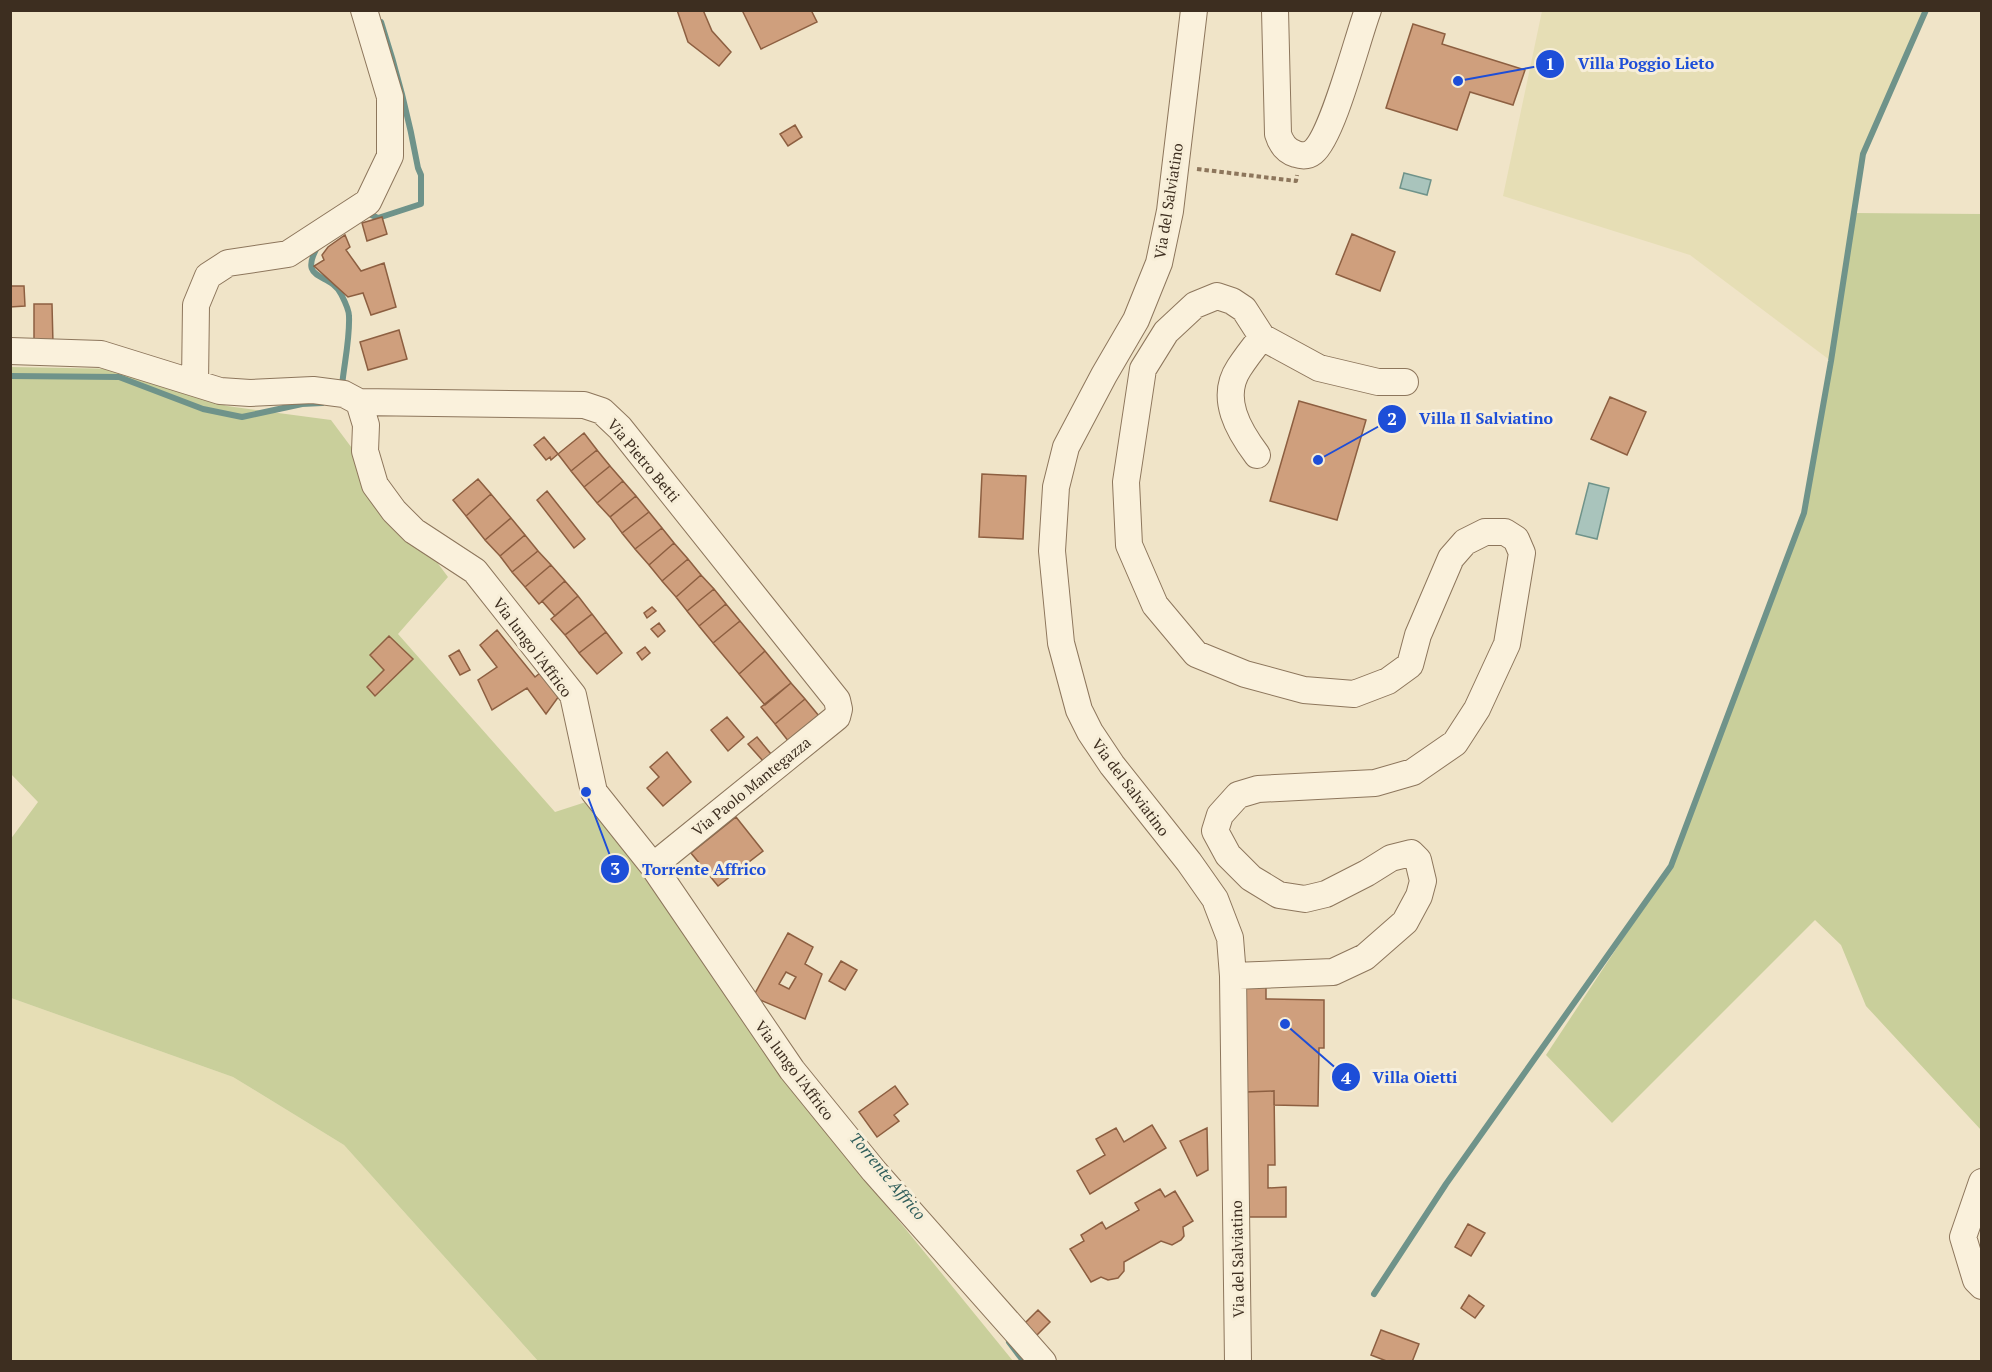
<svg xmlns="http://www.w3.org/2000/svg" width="1992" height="1372" font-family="'PT Serif',serif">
	<rect width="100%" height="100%" fill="#f0e4c8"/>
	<path fill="#e6deb5" d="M 1542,11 L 1926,11 L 1863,154 L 1831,361 L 1690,255 L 1503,196 Z
		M 11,998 L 233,1077 L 344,1145 L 538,1361 L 11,1362 Z"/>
	<path fill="#c9cf9b" d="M 1854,213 L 1981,214 L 1981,1130 L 1866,1006 L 1841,945 L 1815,920 L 1612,1123 L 1546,1055 L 1671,866 L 1804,513 L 1831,361 Z
		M 11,367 L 120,369 L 227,406 L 331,420 L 448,577 L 398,634 L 555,812 L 589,801 L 825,1130 L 1013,1361 L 538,1361 L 344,1145 L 233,1077 L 11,998 L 10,840 L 38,802 L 11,774 Z"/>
	<path fill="#a9c4bc" stroke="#6f938a" stroke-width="1.5" d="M 1404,173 L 1431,180 L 1427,195 L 1400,188 Z
		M 1589,483 L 1609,488 L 1597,539 L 1576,534 Z"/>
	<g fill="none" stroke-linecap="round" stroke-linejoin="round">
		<path stroke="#6f938a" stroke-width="6" d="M 367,213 L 378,218 L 421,204 L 421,175 L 418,168 C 409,118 397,71 381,22
			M 319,244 C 296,283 330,271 341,294 C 344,300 349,309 349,316 C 350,339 344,364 342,386
			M 10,376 L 119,377 L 203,409 L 242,417 L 302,404 L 322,403
			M 1374,1294 L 1446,1184 L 1671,866 L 1804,513 L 1831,361 L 1863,154 L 1926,10
			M 1009,1342 L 1024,1362"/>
	</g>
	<path fill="#cf9f7d" stroke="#8d5f41" stroke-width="1.5" fill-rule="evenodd" d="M 677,10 L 703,10 L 712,31 L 731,52 L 719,66 L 688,42 Z
		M 742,10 L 811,10 L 817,22 L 761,49 Z
		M 1413,24 L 1445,34 L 1442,44 L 1525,70 L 1513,105 L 1470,92 L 1457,130 L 1386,108 Z
		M 795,125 L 802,137 L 788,146 L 780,134 Z
		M 382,217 L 387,234 L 367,241 L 362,223 Z
		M 1352,234 L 1395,252 L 1380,291 L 1336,274 Z
		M 345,235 L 350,247 L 346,250 L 361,271 L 384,263 L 396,307 L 371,315 L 363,293 L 348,297 L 314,266 L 324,260 L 322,255 L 328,247 Z
		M 10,286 L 24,286 L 25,306 L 10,307 Z
		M 34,304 L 52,304 L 53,344 L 34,344 Z
		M 399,330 L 407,359 L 368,370 L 360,342 Z
		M 1610,397 L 1646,412 L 1627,455 L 1591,439 Z
		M 1299,401 L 1366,420 L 1337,520 L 1270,501 Z
		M 584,433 L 597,450 L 571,471 L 558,454 Z
		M 544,437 L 558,454 L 551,460 L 550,457 L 546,460 L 534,445 Z
		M 597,450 L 610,466 L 584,487 L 571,471 Z
		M 610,466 L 623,481 L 597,503 L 584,487 Z
		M 982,474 L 1026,476 L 1023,539 L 979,537 Z
		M 478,479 L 491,494 L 466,516 L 453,500 Z
		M 623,481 L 636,496 L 610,517 L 597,503 Z
		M 547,491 L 585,539 L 574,548 L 537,500 Z
		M 491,494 L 511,518 L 485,540 L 466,516 Z
		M 636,496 L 649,512 L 622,533 L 610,517 Z
		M 649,512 L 662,528 L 635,549 L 622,533 Z
		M 511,518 L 525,535 L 500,556 L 485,540 Z
		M 662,528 L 674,543 L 649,565 L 635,549 Z
		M 525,535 L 538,551 L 512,572 L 500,556 Z
		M 674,543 L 688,559 L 662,581 L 649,565 Z
		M 538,551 L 551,565 L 525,587 L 512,572 Z
		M 688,559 L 701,575 L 676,597 L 662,581 Z
		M 551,565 L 565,581 L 539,604 L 525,587 Z
		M 701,575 L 714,589 L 687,611 L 676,597 Z
		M 565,581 L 578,596 L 555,616 L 542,601 Z
		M 714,589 L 726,604 L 699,626 L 687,611 Z
		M 578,596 L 592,614 L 565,635 L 551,619 Z
		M 726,604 L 740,621 L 713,643 L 699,626 Z
		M 652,607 L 656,611 L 647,618 L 644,613 Z
		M 592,614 L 606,632 L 579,653 L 565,635 Z
		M 740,621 L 765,651 L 739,674 L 713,643 Z
		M 659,623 L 665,631 L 658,637 L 651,629 Z
		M 497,630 L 535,677 L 540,673 L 559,696 L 546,714 L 527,688 L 492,710 L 478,680 L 497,667 L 480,645 Z
		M 606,632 L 622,653 L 597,674 L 579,653 Z
		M 389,636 L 413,659 L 375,696 L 367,687 L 384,670 L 370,655 Z
		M 645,647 L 650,653 L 642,660 L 637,653 Z
		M 459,650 L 470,670 L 460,675 L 449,656 Z
		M 765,651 L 791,683 L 765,705 L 739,674 Z
		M 791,683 L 805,699 L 775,724 L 761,707 Z
		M 805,699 L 819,716 L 789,742 L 775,724 Z
		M 727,717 L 744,737 L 728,751 L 711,730 Z
		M 757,737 L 771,754 L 763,761 L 748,744 Z
		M 667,752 L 691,782 L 663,806 L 647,788 L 659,777 L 650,767 Z
		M 736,817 L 763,851 L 718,886 L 691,853 Z
		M 788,933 L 813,947 L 805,964 L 822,974 L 805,1019 L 753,997 ZM 786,972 L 796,977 L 789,989 L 779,984 Z
		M 841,961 L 857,970 L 845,990 L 829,981 Z
		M 1246,986 L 1266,987 L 1266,999 L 1324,1000 L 1324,1048 L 1319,1048 L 1318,1106 L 1274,1105 L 1274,1091 L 1246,1092 Z
		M 895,1086 L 908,1104 L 894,1115 L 899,1121 L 877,1137 L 859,1112 Z
		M 1274,1091 L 1275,1165 L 1268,1165 L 1268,1188 L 1286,1187 L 1286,1217 L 1245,1217 L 1246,1092 Z
		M 1152,1125 L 1166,1148 L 1090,1194 L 1077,1171 L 1105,1155 L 1096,1139 L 1116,1128 L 1124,1142 Z
		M 1207,1128 L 1208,1170 L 1197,1176 L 1180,1141 Z
		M 1160,1189 L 1165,1197 L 1175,1191 L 1193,1221 L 1183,1227 L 1184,1236 L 1181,1240 L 1172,1245 L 1161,1241 L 1124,1262 L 1124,1271 L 1118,1278 L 1108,1280 L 1101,1277 L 1091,1282 L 1070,1249 L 1084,1241 L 1081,1235 L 1102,1222 L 1106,1229 L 1139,1210 L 1135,1203 Z
		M 1468,1224 L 1485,1233 L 1471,1256 L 1455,1247 Z
		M 1469,1295 L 1484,1306 L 1475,1318 L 1461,1308 Z
		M 1038,1310 L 1050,1322 L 1036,1336 L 1024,1324 Z
		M 1381,1330 L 1419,1344 L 1412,1362 L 1389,1362 L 1371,1355 Z"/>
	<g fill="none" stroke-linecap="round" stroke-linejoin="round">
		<defs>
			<path id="minor" d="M 1194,10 L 1170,211 L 1159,263 L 1136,320 L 1104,375 L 1066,447 L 1056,487 L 1052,551 L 1061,643 L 1079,710 L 1090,732 L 1112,765 L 1189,862 L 1215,899 L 1230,938 L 1233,976 L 1238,1362
				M 1275,10 L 1278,134 C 1281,144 1286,151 1296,154 C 1302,156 1308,156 1313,152 C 1333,136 1357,39 1368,10
				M 10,351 L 101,354 L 220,391 L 250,393 L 313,390 L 344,394 L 359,402 L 366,425 L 365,451 L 375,485 L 394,511 L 414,531 L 475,571 L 573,695 L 594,792 L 653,866 L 792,1070 L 874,1171 L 1043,1362
				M 195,383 L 196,305 L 208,276 L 228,263 L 288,254 L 368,202 L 390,156 L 390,97 L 364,10
				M 359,402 L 584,405 L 602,411 L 620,428 L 837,700 L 839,709 L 837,717 L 653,866
				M 1257,455 C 1239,431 1219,398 1239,368 C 1246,357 1254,347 1262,337
				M 1233,976 L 1333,972 L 1365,957 L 1405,922 L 1419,896 L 1423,881 L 1418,860 L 1411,853 L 1391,858 L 1367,873 L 1326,894 L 1305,899 L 1279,895 L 1251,878 L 1228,855 L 1215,831 L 1220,815 L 1238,795 L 1258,789 L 1375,783 L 1413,772 L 1455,743 L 1477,709 L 1507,644 L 1522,553 L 1516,539 L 1505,532 L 1485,532 L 1465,542 L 1451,558 L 1418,635 L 1410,665 L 1388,681 L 1354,694 L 1304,690 L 1245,674 L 1196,654 L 1155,605 L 1129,545 L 1126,482 L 1143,369 L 1166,332 L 1195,305 L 1217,296 L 1232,301 L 1244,309 L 1262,337 L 1319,368 L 1378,382 L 1405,382
				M 1982,1182 L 1963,1237 L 1976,1280 L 1982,1286"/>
		</defs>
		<use href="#minor" stroke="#8d765c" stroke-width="28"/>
		<path stroke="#8d765c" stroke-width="4" stroke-dasharray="4.5 3" stroke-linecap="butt" d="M 1197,169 L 1296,181 L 1297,175"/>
		<use href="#minor" stroke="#faf1dc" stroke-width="26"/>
	</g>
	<g text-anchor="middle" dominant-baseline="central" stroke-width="6" stroke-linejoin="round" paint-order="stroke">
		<g font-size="15" fill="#3d2e20" stroke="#f7eed8">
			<text transform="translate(1168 201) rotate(-81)">Via del Salviatino</text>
			<text transform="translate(644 460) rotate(50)">Via Pietro Betti</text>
			<text transform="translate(533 647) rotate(53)">Via lungo l'Affrico</text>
			<text transform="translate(751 786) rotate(-39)">Via Paolo Mantegazza</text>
			<text transform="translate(1131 787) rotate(53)">Via del Salviatino</text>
			<text transform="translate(795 1070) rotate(53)">Via lungo l'Affrico</text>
			<text transform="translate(1237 1259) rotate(-91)">Via del Salviatino</text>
		</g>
		<g font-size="16" font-style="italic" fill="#2f5d5a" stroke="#f7eed8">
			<text transform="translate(888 1176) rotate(50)">Torrente Affrico</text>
		</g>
	</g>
	<path fill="none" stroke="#1d4ed8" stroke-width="2" d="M1458 81L1550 64M1318 460L1392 419M586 792L615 869M1285 1024L1346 1077"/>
	<g fill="#1d4ed8" stroke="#f7eed8" stroke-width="2">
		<circle cx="1458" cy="81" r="6"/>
		<circle cx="1318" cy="460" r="6"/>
		<circle cx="586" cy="792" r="6"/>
		<circle cx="1285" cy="1024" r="6"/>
		<circle cx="1550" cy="64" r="15"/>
		<circle cx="1392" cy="419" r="15"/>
		<circle cx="615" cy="869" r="15"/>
		<circle cx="1346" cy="1077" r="15"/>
	</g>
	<g font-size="18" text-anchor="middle" font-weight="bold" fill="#fff">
		<text x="1550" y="70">1</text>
		<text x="1392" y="425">2</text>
		<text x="615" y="875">3</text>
		<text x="1346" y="1084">4</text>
	</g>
	<g font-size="16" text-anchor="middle" font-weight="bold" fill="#1d4ed8" stroke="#f7eed8" stroke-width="6" stroke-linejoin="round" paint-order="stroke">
		<text x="1646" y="69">Villa Poggio Lieto</text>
		<text x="1486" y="424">Villa Il Salviatino</text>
		<text x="704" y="875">Torrente Affrico</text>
		<text x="1415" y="1083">Villa Oietti</text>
	</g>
	<rect width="1992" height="1372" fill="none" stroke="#3d2e20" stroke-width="24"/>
</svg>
